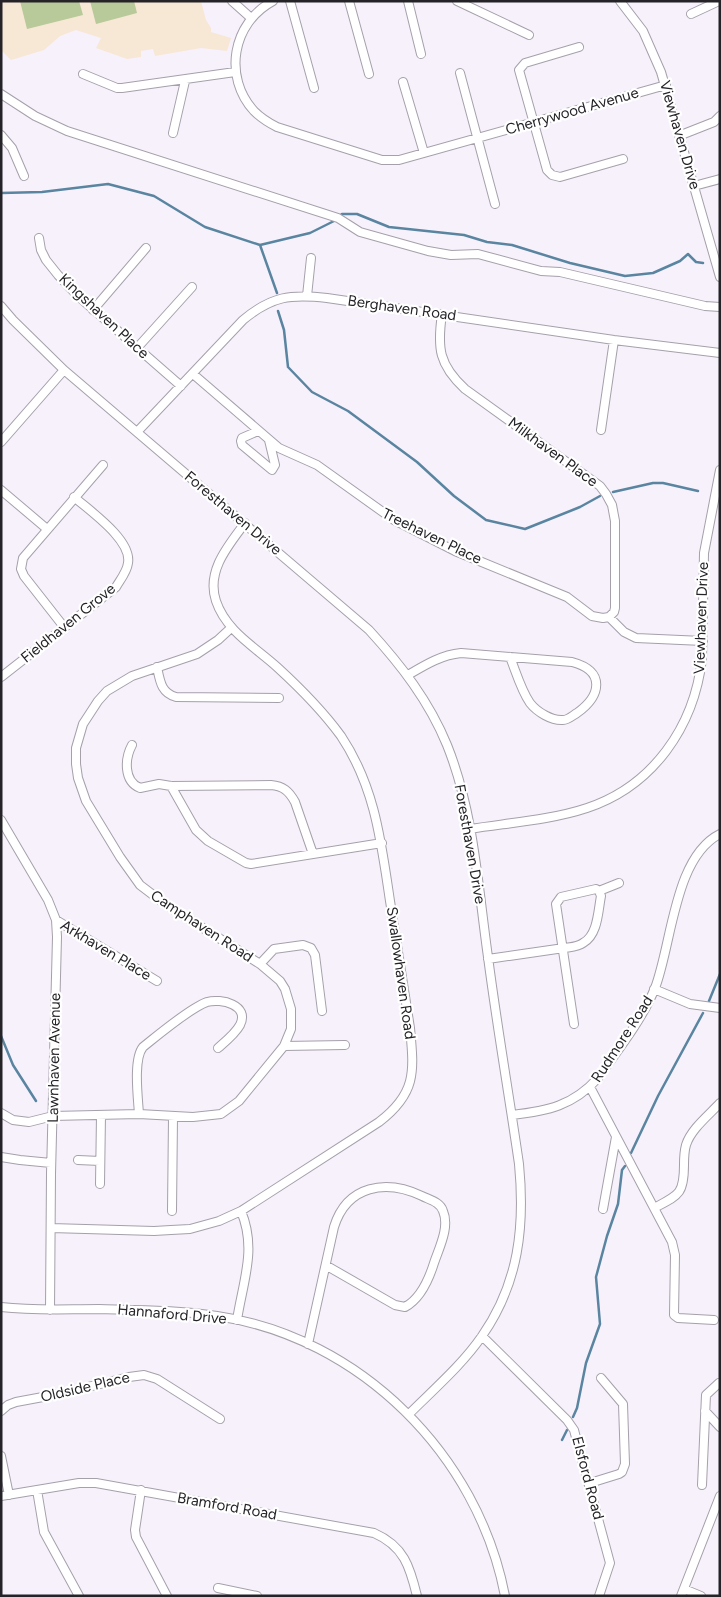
<svg xmlns="http://www.w3.org/2000/svg" width="721" height="1597" font-family="Figtree,sans-serif">
	<rect width="100%" height="100%" fill="#f7f1fc"/>
	<path fill="#f7e7d5" d="M 1,1 L 201,1 L 206,20 L 211,28 L 211,32 L 231,38 L 227,51 L 201,48 L 155,56 L 153,49 L 141,51 L 141,57 L 127,59 L 96,48 L 101,38 L 76,30 L 60,36 L 44,50 L 11,60 L 1,50 Z"/>
	<path fill="#b8c99a" d="M 20,1 L 79,1 L 83,15 L 27,29 Z
		M 90,1 L 134,1 L 137,13 L 96,24 Z"/>
	<g fill="none" stroke-linecap="round" stroke-linejoin="round">
		<path stroke="#5a85a0" stroke-width="2.5" d="M 1,193 L 42,192 L 108,184 L 154,196 L 205,227 L 260,245 L 277,293
			M 340,216 L 342,214 L 357,214 L 389,227 L 464,235 L 487,242 L 512,245 L 570,263 L 625,276 L 653,273 L 680,261 L 688,254 L 696,262 L 703,263
			M 260,245 L 310,233 L 336,220
			M 278,311 L 284,330 L 288,367 L 312,392 L 348,411 L 417,462 L 454,496 L 486,520 L 525,529 L 580,507 L 600,496
			M 613,492 L 653,483 L 663,483 L 698,491
			M 709,1001 L 720,974
			M 1,1036 L 13,1065 L 36,1101
			M 631,1153 L 658,1096 L 703,1013
			M 573,1417 L 577,1408 L 586,1363 L 600,1324 L 596,1277 L 607,1236 L 618,1204 L 622,1170 L 625,1166
			M 562,1440 L 567,1430"/>
		<defs>
			<path id="minor" d="M 232,1 L 251,18
				M 273,1 C 232,23 223,77 254,111 C 261,118 269,123 277,127 L 382,160 L 399,160 L 666,85
				M 290,1 L 314,88
				M 349,1 L 369,74
				M 408,1 L 421,54
				M 457,1 L 529,35
				M 620,1 L 643,31 L 661,72 L 720,277
				M 691,14 L 719,1
				M 579,47 L 525,63 L 519,70 L 547,170 L 552,175 L 560,177 L 623,159
				M 460,73 L 495,204
				M 83,74 L 117,88 L 122,88 L 235,72
				M 403,82 L 424,153
				M 1,94 L 35,116 L 67,131 L 338,218 L 360,232 L 428,251 L 451,255 L 478,254 L 541,271 L 560,272 L 705,306 L 720,307
				M 173,133 L 185,81
				M 1,135 L 12,148 L 24,176
				M 681,135 L 714,122 L 720,116
				M 694,186 L 720,179
				M 39,238 L 41,250 L 46,260 L 58,275 L 78,296 L 181,386
				M 307,296 L 311,258
				M 1,306 L 13,320 L 64,370 L 369,630 C 401,665 429,701 447,745 C 474,812 478,887 488,957 C 497,1026 509,1095 519,1164 C 525,1226 519,1283 482,1336 C 462,1365 434,1389 409,1414
				M 93,310 L 146,248
				M 137,348 L 192,287
				M 193,374 L 279,448 L 317,465 L 394,520 L 455,551 L 567,597 L 592,616 L 603,618 L 609,617 L 614,612 L 615,608 L 615,521 L 612,505 L 606,494 L 600,486 L 465,389 C 439,365 437,348 442,314
				M 601,430 L 614,340
				M 258,431 L 242,438 L 241,441 L 242,445 L 272,470 L 275,465 L 269,440
				M 137,432 L 243,320 C 272,296 290,294 327,298 L 614,340 L 720,353
				M 1,442 L 64,370
				M 1,490 L 47,529
				M 609,617 L 624,632 L 636,638 L 703,641
				M 64,627 L 24,576 L 21,569 L 23,558 L 103,465
				M 157,667 C 160,681 161,693 176,697 L 279,698
				M 408,675 C 425,665 441,655 461,653 L 572,662 C 606,671 601,696 577,713 C 572,716 568,720 563,720 C 552,721 537,712 530,703 C 521,690 516,672 510,657
				M 1,677 L 116,587 C 120,580 127,572 128,563 C 132,540 90,511 74,497
				M 132,745 C 125,758 123,781 140,788 L 159,784 L 171,786 L 271,785 C 283,786 289,791 295,802 L 313,854
				M 171,786 L 196,830 L 208,841 L 246,863 L 251,864 L 382,843
				M 1,820 L 48,900 L 56,920 L 57,937 L 51,1174 L 50,1310
				M 470,829 C 507,823 551,820 587,808 C 653,786 694,727 702,659 L 704,553 L 720,470
				M 599,891 L 619,883
				M 56,920 L 157,981
				M 488,959 L 564,948 C 570,947 578,947 583,943 C 598,935 598,911 601,896 L 599,891 L 596,889 L 561,897 L 556,904 L 574,1024
				M 260,964 L 274,949 L 303,945 L 311,948 L 315,955 L 322,1011
				M 654,989 L 690,1004 L 720,1008
				M 284,1046 L 345,1045
				M 590,1087 L 672,1242 L 675,1255 L 674,1315 L 678,1318 L 714,1320
				M 1,1113 L 13,1120 L 29,1122 L 53,1116 L 139,1114 L 193,1117 L 221,1114 L 239,1101 L 284,1046 L 291,1029 L 291,1009 L 285,989 L 280,981 L 260,964 L 165,904 L 140,885 L 120,857 L 86,801 L 78,778 L 76,764 L 76,748 L 83,724 L 98,701 L 107,691 L 132,676 L 197,654 L 218,640 L 231,628
				M 139,1114 C 138,1098 133,1059 143,1047 C 158,1035 190,1008 207,1002 C 221,998 250,1005 240,1025 C 235,1034 226,1041 218,1048
				M 512,1115 C 547,1111 573,1106 598,1078 C 618,1050 642,1020 655,988 C 672,944 674,857 720,834
				M 1,1157 L 20,1160 L 51,1163
				M 78,1160 L 100,1161
				M 100,1184 L 101,1115
				M 654,1208 C 679,1195 684,1194 684,1165 C 684,1158 684,1152 686,1145 C 691,1129 709,1115 720,1103
				M 603,1209 L 616,1137
				M 172,1211 L 173,1117
				M 51,1228 L 154,1231 L 171,1230 L 190,1229 L 219,1221 L 241,1211 L 379,1122 C 417,1093 414,1071 410,1028 C 403,986 397,943 390,901 C 381,841 375,787 341,736 C 322,710 300,688 277,667 C 255,647 226,631 216,601 C 206,571 228,546 245,523
				M 1,1307 C 36,1311 65,1309 99,1309 C 138,1310 178,1310 217,1316 C 360,1337 478,1455 505,1596
				M 237,1320 C 243,1281 257,1249 241,1211
				M 482,1336 L 567,1420 L 574,1430 L 610,1563 L 599,1596
				M 308,1344 L 334,1227 C 347,1185 386,1179 422,1196 C 430,1200 440,1202 443,1211 C 450,1227 439,1248 434,1263 C 429,1279 420,1299 405,1307 L 395,1305 L 327,1266
				M 1,1411 L 8,1405 L 16,1402 L 59,1394 L 129,1377 L 144,1375 L 157,1379 L 220,1419
				M 705,1411 L 720,1427
				M 1,1456 L 9,1495
				M 590,1483 L 619,1474 L 622,1472 L 625,1464 L 623,1404 L 601,1378
				M 702,1485 L 706,1395 L 719,1383
				M 37,1490 L 44,1532 L 79,1596
				M 141,1490 L 135,1530 L 136,1537 L 167,1596
				M 1,1496 L 79,1483 L 96,1483 L 374,1533 C 404,1546 410,1567 417,1596
				M 218,1588 L 257,1596
				M 684,1589 L 701,1596
				M 681,1596 L 720,1496"/>
		</defs>
		<use href="#minor" stroke="#a5a0aa" stroke-width="10"/>
		<use href="#minor" stroke="#fff" stroke-width="8"/>
	</g>
	<g text-anchor="middle" dominant-baseline="central" stroke-width="4.5" stroke-linejoin="round" paint-order="stroke">
		<g font-size="15" fill="#252327" stroke="#fff">
			<text transform="translate(572 111) rotate(-16)">Cherrywood Avenue</text>
			<text transform="translate(680 135) rotate(74)">Viewhaven Drive</text>
			<text transform="translate(402 308) rotate(8)">Berghaven Road</text>
			<text transform="translate(104 316) rotate(43)">Kingshaven Place</text>
			<text transform="translate(553 452) rotate(36)">Milkhaven Place</text>
			<text transform="translate(233 513) rotate(40)">Foresthaven Drive</text>
			<text transform="translate(432 536) rotate(26)">Treehaven Place</text>
			<text transform="translate(701 618) rotate(-88)">Viewhaven Drive</text>
			<text transform="translate(68 623) rotate(-39)">Fieldhaven Grove</text>
			<text transform="translate(470 844) rotate(80)">Foresthaven Drive</text>
			<text transform="translate(202 926) rotate(33)">Camphaven Road</text>
			<text transform="translate(106 950) rotate(31)">Arkhaven Place</text>
			<text transform="translate(401 973) rotate(82)">Swallowhaven Road</text>
			<text transform="translate(622 1039) rotate(-57)">Rudmore Road</text>
			<text transform="translate(54 1058) rotate(-89)">Lawnhaven Avenue</text>
			<text transform="translate(172 1314) rotate(5)">Hannaford Drive</text>
			<text transform="translate(85 1387) rotate(-13)">Oldside Place</text>
			<text transform="translate(588 1478) rotate(75)">Elsford Road</text>
			<text transform="translate(227 1506) rotate(10)">Bramford Road</text>
		</g>
	</g>
	<rect width="721" height="1597" fill="none" stroke="#252327" stroke-width="5"/>
</svg>
